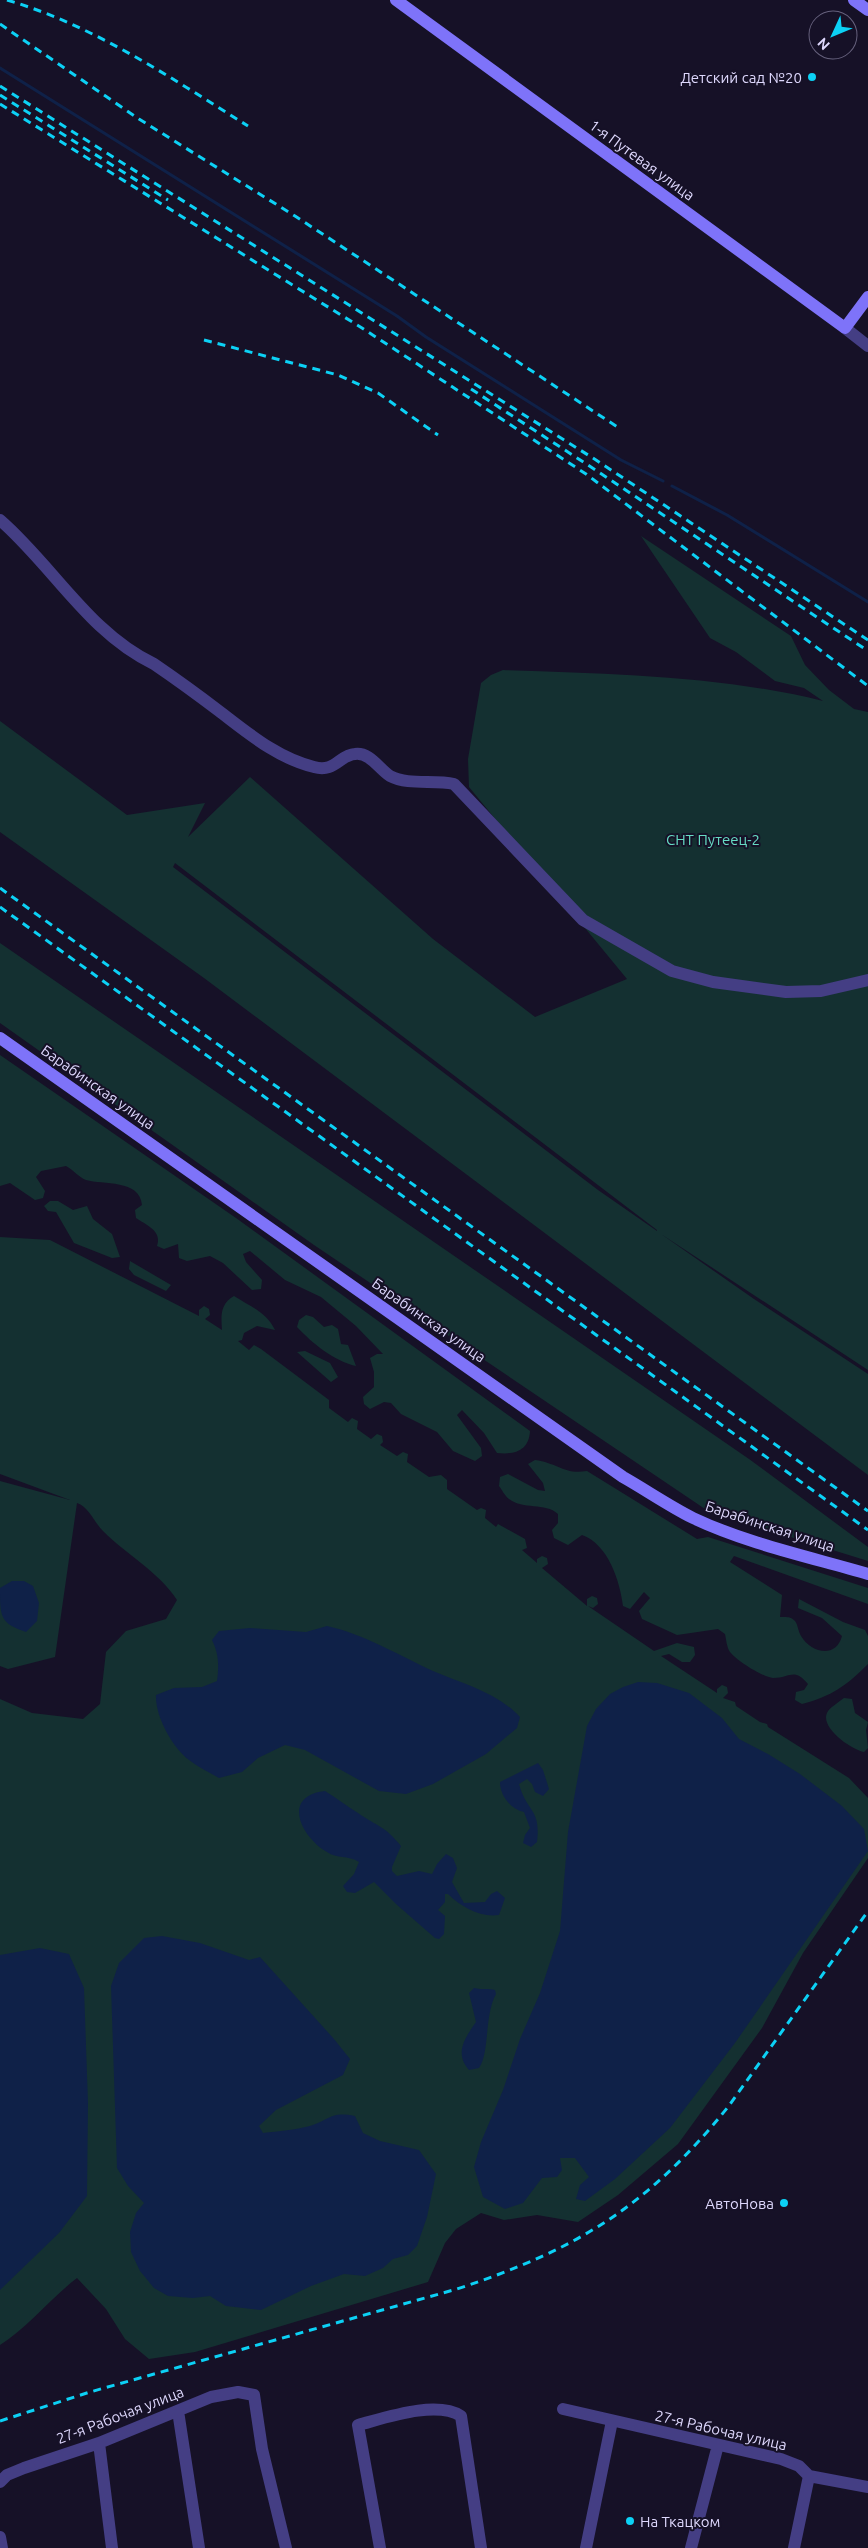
<svg xmlns="http://www.w3.org/2000/svg" width="868" height="2548" font-family="Ubuntu,sans-serif">
	<rect width="100%" height="100%" fill="#161127"/>
	<path fill="#143031" fill-rule="evenodd" d="M 641,536 L 791,636 L 805,665 L 829,690 L 854,709 L 868,712 L 868,1370 L 661,1234 L 754,1299 L 868,1374 L 868,1475 L 204,978 L 0,832 L 0,721 L 127,815 L 205,803 L 188,837 L 250,777 L 433,939 L 535,1017 L 627,979 L 469,787 L 468,759 L 481,683 L 491,675 L 503,670 C 610,674 718,675 823,701 L 804,688 L 775,681 L 736,652 L 710,638 ZM 175,863 L 657,1230 L 657,1231 L 598,1190 L 173,867 Z
		M 0,943 L 749,1459 L 868,1547 L 868,1561 L 708,1511 L 314,1245 L 0,1023 Z
		M 0,1055 L 236,1218 L 530,1431 C 529,1451 514,1455 497,1453 L 484,1433 L 462,1410 L 457,1415 L 481,1448 L 482,1456 L 475,1461 L 453,1451 L 437,1432 L 401,1414 L 391,1403 L 384,1402 L 370,1409 L 364,1404 L 363,1397 L 374,1387 L 374,1372 L 370,1358 L 377,1354 L 383,1354 L 356,1326 L 321,1297 L 285,1280 L 250,1251 L 243,1254 L 246,1262 L 262,1280 L 261,1289 L 252,1290 L 223,1263 L 210,1256 L 187,1261 L 179,1258 L 178,1244 L 164,1249 L 157,1246 C 162,1231 148,1226 136,1218 L 135,1210 L 142,1205 C 140,1179 103,1185 86,1180 C 78,1177 74,1170 66,1166 L 41,1171 L 36,1177 L 45,1191 L 43,1198 L 35,1200 L 10,1183 L 0,1186 Z
		M 50,1201 L 58,1201 L 73,1210 L 87,1206 L 93,1219 L 112,1234 L 120,1257 L 112,1258 L 74,1243 L 56,1212 L 48,1211 L 44,1206 Z
		M 0,1237 L 50,1240 L 199,1316 L 199,1310 L 204,1306 L 209,1309 L 210,1315 L 205,1319 L 222,1330 C 221,1316 220,1304 234,1296 C 251,1307 266,1312 275,1330 L 257,1326 L 244,1333 L 242,1340 L 238,1341 L 249,1350 L 254,1345 L 261,1349 L 329,1400 L 329,1408 L 348,1422 L 352,1418 L 358,1421 L 357,1429 L 371,1439 L 377,1434 L 382,1436 L 383,1442 L 380,1445 L 397,1456 L 403,1452 L 408,1454 L 407,1462 L 429,1477 L 441,1475 L 447,1480 L 447,1489 L 477,1510 L 481,1508 L 486,1510 L 485,1518 L 496,1527 L 498,1524 L 525,1539 L 527,1548 L 522,1550 L 537,1563 L 537,1559 L 542,1556 L 547,1558 L 548,1564 L 542,1568 L 587,1606 L 587,1599 L 592,1596 L 597,1598 L 598,1604 L 593,1608 L 588,1606 L 654,1651 L 677,1643 L 694,1647 L 695,1655 L 690,1662 L 682,1662 L 669,1654 L 661,1656 L 717,1693 L 717,1689 L 722,1685 L 727,1687 L 728,1693 L 723,1698 L 735,1702 L 736,1706 L 760,1722 L 767,1724 L 768,1727 L 849,1778 L 868,1798 L 868,1858 L 803,1953 L 762,2028 L 678,2144 L 618,2195 L 578,2222 L 537,2215 L 504,2220 L 481,2213 L 456,2229 L 445,2243 L 428,2282 L 195,2352 L 149,2359 L 125,2339 L 106,2309 L 77,2278 C 51,2298 27,2328 0,2345 L 0,1699 L 32,1713 L 83,1719 L 100,1704 L 106,1652 L 126,1631 L 166,1619 L 177,1600 C 159,1572 127,1555 103,1531 C 94,1522 89,1507 77,1503 L 55,1657 L 8,1669 L 0,1666 L 0,1481 L 70,1500 L 0,1474 Z
		M 130,1261 L 171,1285 L 166,1291 L 134,1275 L 129,1269 Z
		M 306,1315 L 313,1317 L 324,1327 L 332,1325 L 338,1329 L 341,1344 L 348,1345 L 356,1366 C 334,1361 312,1343 297,1327 L 299,1320 Z
		M 305,1351 L 330,1363 L 338,1377 L 331,1382 L 297,1352 Z
		M 535,1460 C 558,1463 564,1475 587,1471 L 697,1539 L 708,1537 L 868,1588 L 868,1604 L 734,1556 L 730,1562 L 782,1595 L 780,1617 C 785,1617 791,1616 795,1621 C 798,1625 798,1631 801,1636 C 811,1653 836,1659 842,1636 L 822,1618 L 798,1608 L 799,1599 L 843,1622 L 865,1630 L 868,1636 L 868,1664 C 846,1686 832,1696 802,1704 L 795,1700 L 796,1692 L 804,1690 L 808,1684 C 794,1667 790,1678 773,1678 C 763,1677 737,1661 730,1652 C 727,1648 726,1639 725,1634 L 718,1629 L 677,1635 L 642,1619 L 639,1611 L 650,1598 L 644,1592 L 630,1609 L 623,1606 C 620,1581 608,1544 582,1535 L 568,1545 L 554,1538 L 552,1530 L 558,1523 L 558,1514 C 545,1502 523,1510 509,1499 C 505,1496 502,1490 499,1486 L 500,1477 L 508,1474 L 538,1490 L 545,1491 L 543,1483 L 528,1464 Z
		M 844,1698 L 852,1699 L 855,1713 L 868,1722 L 866,1730 L 868,1748 L 864,1752 C 852,1750 820,1728 827,1713 C 829,1708 839,1702 844,1698 Z"/>
	<path fill="#0f2148" d="M 12,1581 L 24,1581 L 33,1586 L 39,1603 L 37,1621 L 26,1632 C 0,1623 0,1617 0,1588 Z
		M 327,1626 C 364,1634 398,1655 433,1671 C 463,1684 497,1692 520,1717 L 517,1728 L 486,1754 L 433,1784 L 406,1794 L 379,1791 L 305,1750 L 285,1745 L 258,1758 L 242,1772 L 219,1778 C 209,1772 198,1767 189,1760 C 172,1747 155,1716 156,1695 L 174,1688 L 202,1687 L 217,1681 C 219,1666 219,1654 212,1640 L 219,1631 L 250,1628 L 306,1632 Z
		M 638,1682 L 657,1683 L 689,1693 L 722,1718 L 739,1739 L 768,1754 L 800,1774 L 842,1806 L 864,1829 L 868,1851 L 735,2043 L 670,2128 L 615,2179 L 585,2201 L 576,2199 L 580,2185 L 589,2177 L 575,2158 L 560,2158 L 562,2170 L 557,2177 L 542,2178 L 523,2203 L 505,2209 L 483,2197 L 474,2167 L 481,2142 L 503,2090 L 520,2039 L 540,1993 L 560,1931 L 568,1832 L 587,1726 L 596,1709 L 610,1694 L 623,1687 Z
		M 538,1763 L 543,1770 L 549,1789 L 543,1796 L 535,1792 L 532,1784 L 527,1779 L 519,1784 C 527,1813 541,1808 537,1842 L 531,1847 L 523,1843 L 525,1835 L 530,1828 L 524,1812 C 511,1809 500,1796 500,1782 Z
		M 325,1791 C 337,1798 346,1806 358,1813 C 378,1827 384,1825 401,1846 L 392,1867 L 392,1871 L 397,1876 L 419,1871 L 432,1874 L 437,1864 L 446,1854 L 453,1858 L 457,1868 L 452,1882 L 464,1903 L 485,1902 L 491,1894 L 497,1891 L 505,1898 L 499,1915 C 481,1918 461,1907 448,1894 L 445,1894 L 445,1902 L 438,1910 L 445,1916 L 444,1934 L 439,1939 L 435,1938 L 396,1904 L 374,1882 L 355,1893 L 347,1892 L 343,1886 L 354,1874 L 359,1862 C 348,1855 337,1859 327,1852 C 301,1837 281,1796 325,1791 Z
		M 162,1936 L 200,1943 L 249,1960 L 260,1957 L 334,2039 L 350,2059 L 343,2075 L 276,2110 L 259,2126 L 263,2133 C 279,2131 295,2130 310,2126 C 331,2119 331,2111 355,2116 L 363,2133 L 380,2141 L 419,2150 L 436,2174 L 427,2217 L 417,2246 L 408,2255 L 393,2259 L 383,2268 L 365,2276 L 344,2274 L 311,2286 L 261,2310 L 226,2306 L 210,2296 L 193,2298 L 168,2296 L 154,2288 L 140,2271 L 131,2252 L 130,2232 L 136,2213 L 144,2203 L 128,2186 L 117,2168 L 111,1986 L 119,1963 L 144,1938 Z
		M 40,1948 L 69,1954 L 84,1988 L 88,2103 L 87,2196 L 59,2233 L 0,2290 L 0,1955 Z
		M 474,1988 C 482,1990 489,1988 495,1990 L 496,1994 C 484,2016 490,2052 479,2068 L 469,2070 C 454,2053 465,2038 476,2022 L 469,1993 Z"/>
	<g fill="none" stroke-linecap="round" stroke-linejoin="round">
		<path stroke="#0f2148" stroke-width="3" d="M 0,68 L 397,316 L 426,337 L 621,460 L 663,481
			M 672,486 L 727,515 L 868,602"/>
		<path stroke="#443e84" stroke-width="12" d="M 845,328 L 868,346
			M 0,520 C 53,566 89,633 154,664 C 176,679 198,695 219,711 C 248,733 277,758 314,767 C 335,773 339,755 355,754 C 370,752 379,769 390,776 C 409,786 434,779 454,784 L 583,920 L 672,971 L 713,982 L 786,992 L 821,991 L 868,980
			M 563,2409 L 781,2459 L 799,2466 L 809,2476 L 868,2487
			M 178,2411 L 199,2548
			M 99,2443 L 112,2548
			M 0,2482 L 7,2475 L 24,2468 L 99,2443 L 211,2397 L 238,2392 L 254,2395 L 262,2449 L 286,2548
			M 0,2537 L 2,2548
			M 380,2548 L 358,2425 C 385,2418 436,2400 461,2416 L 481,2548
			M 586,2548 L 612,2421
			M 691,2548 L 718,2445
			M 794,2548 L 809,2476"/>
		<path stroke="#7e73f9" stroke-width="12" d="M 396,0 L 845,328 L 868,297
			M 854,0 L 868,10
			M 0,1038 L 623,1477 C 646,1490 669,1506 693,1518 C 748,1544 810,1557 868,1574"/>
		<path stroke="#0cd1f5" stroke-width="3" stroke-dasharray="8 6" stroke-linecap="butt" d="M 7,0 C 95,26 171,78 248,126
			M 0,24 L 139,119 L 295,216 L 619,428
			M 0,86 L 596,460 L 868,640
			M 0,95 L 168,200
			M 0,104 L 362,328 L 586,474 L 868,686
			M 204,340 L 338,375 L 378,393 L 438,435
			M 471,389 L 591,467 L 868,651
			M 0,888 L 868,1511
			M 0,907 L 868,1530
			M 0,2421 L 90,2392 L 457,2289 C 578,2249 647,2207 728,2107 L 868,1911"/>
	</g>
	<g fill="#0cd1f5" stroke="#161127" stroke-width="2">
		<circle cx="812" cy="77" r="5"/>
		<circle cx="784" cy="2203" r="5"/>
		<circle cx="630" cy="2521" r="5"/>
	</g>
	<g text-anchor="middle" dominant-baseline="central" stroke-width="4" stroke-linejoin="round" paint-order="stroke">
		<g font-size="15" fill="#ded8fd" stroke="#161127" text-anchor="end">
			<text x="802" y="77">Детский сад №20</text>
			<text x="774" y="2203">АвтоНова</text>
			<text x="640" y="2521" text-anchor="start">На Ткацком</text>
		</g>
		<g font-size="15" fill="#ded8fd" stroke="#161127">
			<text transform="translate(642 160) rotate(36)">1-я Путевая улица</text>
			<text transform="translate(98 1087) rotate(35)">Барабинская улица</text>
			<text transform="translate(429 1320) rotate(35)">Барабинская улица</text>
			<text transform="translate(770 1526) rotate(18)">Барабинская улица</text>
			<text transform="translate(120 2415) rotate(-21)">27-я Рабочая улица</text>
			<text transform="translate(721 2430) rotate(13)">27-я Рабочая улица</text>
		</g>
		<g font-size="15" fill="#66dbc4" stroke="#161127">
			<text x="713" y="839">СНТ Путеец-2</text>
		</g>
	</g>
	<g transform="translate(833 35) rotate(226)"><circle r="24" fill="#161127" stroke="#66617d"/>
	<path d="M0-4L9 19L0 12L-9 19Z" fill="#0cd1f5"/>
	<text y="-8" font-size="14" font-weight="bold" text-anchor="middle" fill="#ded8fd">N</text>
	</g>
</svg>
